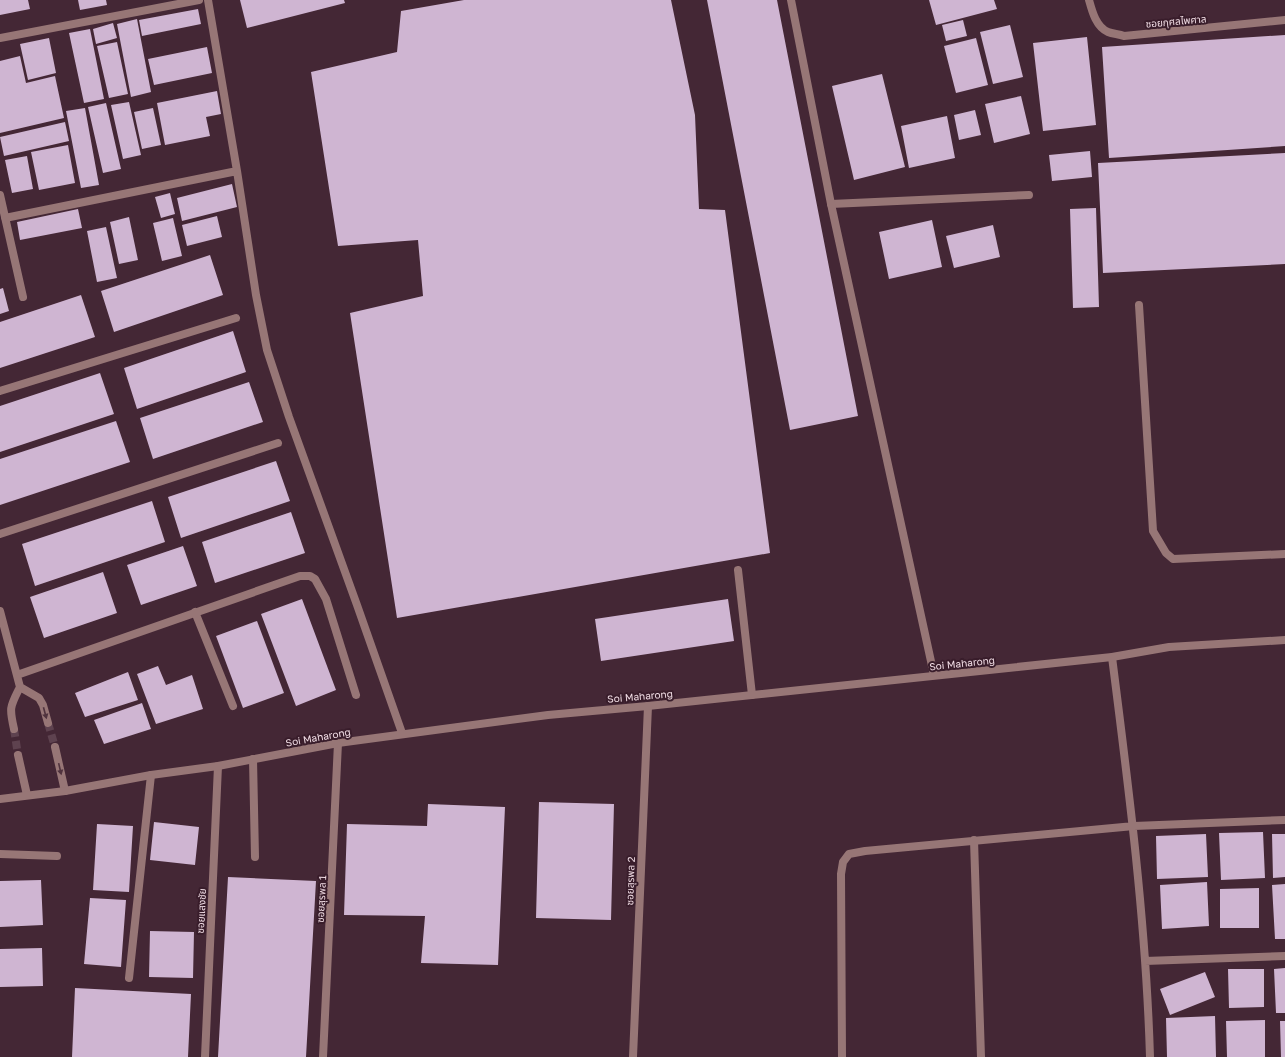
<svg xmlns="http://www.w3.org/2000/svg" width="1285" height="1057" font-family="'Golos Text','Noto Sans Thai',sans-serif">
	<rect width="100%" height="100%" fill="#442735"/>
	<path fill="#cfb5d2" d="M 0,0 L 28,0 L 30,9 L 0,15 Z
		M 78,0 L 106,0 L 107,5 L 80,10 Z
		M 240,0 L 344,0 L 345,3 L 247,28 Z
		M 464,0 L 671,0 L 695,115 L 699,209 L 725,210 L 770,553 L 397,618 L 350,313 L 423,296 L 418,240 L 338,246 L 311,72 L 397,52 L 401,11 Z
		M 707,0 L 777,0 L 858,416 L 790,430 Z
		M 929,0 L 994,0 L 997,9 L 936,25 Z
		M 198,9 L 201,24 L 142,36 L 139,20 Z
		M 137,19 L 151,92 L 131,97 L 117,24 Z
		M 963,20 L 967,36 L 946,41 L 942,25 Z
		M 113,23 L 117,38 L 96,44 L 93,29 Z
		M 1010,25 L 1023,77 L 993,84 L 980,32 Z
		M 90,29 L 104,99 L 84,103 L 69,33 Z
		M 1285,35 L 1285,146 L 1109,158 L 1102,47 Z
		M 1087,37 L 1096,125 L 1043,131 L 1033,43 Z
		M 49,38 L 56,73 L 28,80 L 20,44 Z
		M 976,38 L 988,85 L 956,93 L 944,46 Z
		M 117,42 L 128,94 L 109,98 L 97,46 Z
		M 207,47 L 212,73 L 154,85 L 148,59 Z
		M 20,56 L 26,83 L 55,76 L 64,118 L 0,133 L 0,61 Z
		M 882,74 L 905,167 L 854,180 L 832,86 Z
		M 217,91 L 221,114 L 206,117 L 210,136 L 165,145 L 157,103 Z
		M 1021,96 L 1030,134 L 994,143 L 985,104 Z
		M 129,102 L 141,155 L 123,159 L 111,105 Z
		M 106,103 L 121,169 L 103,173 L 88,107 Z
		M 85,108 L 99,185 L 81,188 L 66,111 Z
		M 153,108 L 161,145 L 142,149 L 134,112 Z
		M 975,110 L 981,135 L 959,140 L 954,115 Z
		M 947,116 L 955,158 L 909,168 L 901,126 Z
		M 65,122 L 69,141 L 4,156 L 0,137 Z
		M 68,145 L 75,183 L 39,190 L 31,152 Z
		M 1090,151 L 1092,177 L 1052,181 L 1049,155 Z
		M 1285,153 L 1285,264 L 1103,273 L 1098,163 Z
		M 27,156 L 33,189 L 12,193 L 5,160 Z
		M 232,184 L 237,207 L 182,221 L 177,198 Z
		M 170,193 L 175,214 L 161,218 L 155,197 Z
		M 1096,208 L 1099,307 L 1073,308 L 1070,209 Z
		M 78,209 L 82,228 L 20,240 L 17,222 Z
		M 217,216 L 222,237 L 187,246 L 182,225 Z
		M 129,217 L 138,260 L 119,264 L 110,222 Z
		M 173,218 L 182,256 L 162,261 L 153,223 Z
		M 932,220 L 942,267 L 889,279 L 879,232 Z
		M 993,225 L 1000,257 L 954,268 L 946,236 Z
		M 106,227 L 117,278 L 97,282 L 87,231 Z
		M 210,255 L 223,295 L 114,332 L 101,291 Z
		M 3,288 L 9,311 L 0,314 L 0,289 Z
		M 81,295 L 95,337 L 0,368 L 0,322 Z
		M 233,331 L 246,372 L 137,409 L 124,368 Z
		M 100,373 L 114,414 L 0,452 L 0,406 Z
		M 249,382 L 263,422 L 153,459 L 140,418 Z
		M 116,421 L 130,462 L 0,505 L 0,459 Z
		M 276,461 L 290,501 L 181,538 L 168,497 Z
		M 152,501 L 165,542 L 35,586 L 22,544 Z
		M 291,512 L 305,553 L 215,583 L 202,542 Z
		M 183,546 L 197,586 L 141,605 L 127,565 Z
		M 103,572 L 117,613 L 44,638 L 30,597 Z
		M 302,599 L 336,690 L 296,706 L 261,614 Z
		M 728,599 L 734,641 L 601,661 L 595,619 Z
		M 257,621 L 284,693 L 243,708 L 216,636 Z
		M 158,666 L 166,685 L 192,675 L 203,709 L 156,724 L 137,674 Z
		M 128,672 L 138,700 L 85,717 L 75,693 Z
		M 142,703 L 151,729 L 104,744 L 94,720 Z
		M 539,802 L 614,804 L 611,920 L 536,918 Z
		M 428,804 L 505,807 L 498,965 L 421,963 L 425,916 L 344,915 L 347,824 L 427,826 Z
		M 154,822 L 199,827 L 195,865 L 150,860 Z
		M 97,824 L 133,826 L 129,892 L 93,890 Z
		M 1263,832 L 1265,878 L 1221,880 L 1219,833 Z
		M 1206,834 L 1208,877 L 1157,879 L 1156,836 Z
		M 1272,834 L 1285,834 L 1285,877 L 1273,878 Z
		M 228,877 L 316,881 L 306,1057 L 218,1057 Z
		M 41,880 L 43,925 L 0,927 L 0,881 Z
		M 1207,882 L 1209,926 L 1162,929 L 1160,885 Z
		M 1285,884 L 1285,939 L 1275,939 L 1272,885 Z
		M 1259,888 L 1259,928 L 1220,928 L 1220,889 Z
		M 90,898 L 126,900 L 121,967 L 84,964 Z
		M 150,931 L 194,932 L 193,978 L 149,977 Z
		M 42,948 L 43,986 L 0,987 L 0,949 Z
		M 1285,968 L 1285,1013 L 1276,1013 L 1274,969 Z
		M 1228,969 L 1264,969 L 1264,1007 L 1229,1008 Z
		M 1205,972 L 1215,997 L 1170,1015 L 1160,989 Z
		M 75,988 L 191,994 L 188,1057 L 72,1057 Z
		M 1215,1016 L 1216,1057 L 1167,1057 L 1166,1018 Z
		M 1265,1020 L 1265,1057 L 1227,1057 L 1226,1021 Z
		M 1280,1021 L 1285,1021 L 1285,1057 L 1281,1057 Z"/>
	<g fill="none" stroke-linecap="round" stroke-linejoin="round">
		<path stroke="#5e424f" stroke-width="8" stroke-dasharray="8 4" stroke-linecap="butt" d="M 48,723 L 55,747
			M 14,729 L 18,755"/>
		<path stroke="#977676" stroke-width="8" d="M 831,204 L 1029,195
			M 1139,305 L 1153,531 L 1166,553 L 1173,559 L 1285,554
			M 738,570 L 752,695
			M 253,759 L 255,857
			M 0,854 L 57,856
			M 129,978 L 151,775"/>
		<path stroke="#977676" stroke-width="8" d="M 208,0 L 237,171 L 256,295 L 267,350 L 289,417 L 357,605 L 402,733
			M 791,0 L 831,204 L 934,675
			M 1089,0 C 1092,11 1096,27 1108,32 C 1113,34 1119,34 1124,36 L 1285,20
			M 0,38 L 199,0
			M 0,195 L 23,297
			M 5,218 L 237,171
			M 0,391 L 236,318
			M 0,534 L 278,443
			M 0,611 L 20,687 C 10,707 9,707 14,729
			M 195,612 L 233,706
			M 1112,657 C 1129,790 1146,923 1150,1057
			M 17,675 L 300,576 L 310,576 L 315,579 L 326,599 L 356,695
			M 20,687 L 39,698 L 43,705 L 48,723
			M 55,747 L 65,791
			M 18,755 L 27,795
			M 974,840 L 981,1057
			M 1145,961 L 1285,956
			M 205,1057 L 218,766
			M 323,1057 L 338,743
			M 633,1057 L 648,706
			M 842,1057 L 841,874 L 843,862 L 849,854 L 865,851 L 1134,826 L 1285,820"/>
		<path stroke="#977676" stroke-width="8" d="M 0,799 L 65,791 L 151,775 L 218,766 L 338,743 L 548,715 L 648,706 L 1112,657 L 1169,647 L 1285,640"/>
	</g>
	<defs><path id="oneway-solid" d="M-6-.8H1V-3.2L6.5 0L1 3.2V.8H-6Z"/></defs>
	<g fill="#50333e">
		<use href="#oneway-solid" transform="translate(45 713) rotate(75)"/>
		<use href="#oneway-solid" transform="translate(60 769) rotate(77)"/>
	</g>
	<g text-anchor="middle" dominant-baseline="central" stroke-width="4" stroke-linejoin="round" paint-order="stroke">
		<g font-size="10" fill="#f1dde5" stroke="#391d2b">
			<text transform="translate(1176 21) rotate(-5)">ซอยกุศลไพศาล</text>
			<text transform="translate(962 663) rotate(-6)">Soi Maharong</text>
			<text transform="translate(640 696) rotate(-5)">Soi Maharong</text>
			<text transform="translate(318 737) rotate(-10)">Soi Maharong</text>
			<text transform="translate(630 881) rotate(-88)">ซอยสุรพล 2</text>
			<text transform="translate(321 899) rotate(-87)">ซอยสุรพล 1</text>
			<text transform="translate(201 911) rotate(-87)">ซอยแสงชัย</text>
		</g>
	</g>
</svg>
